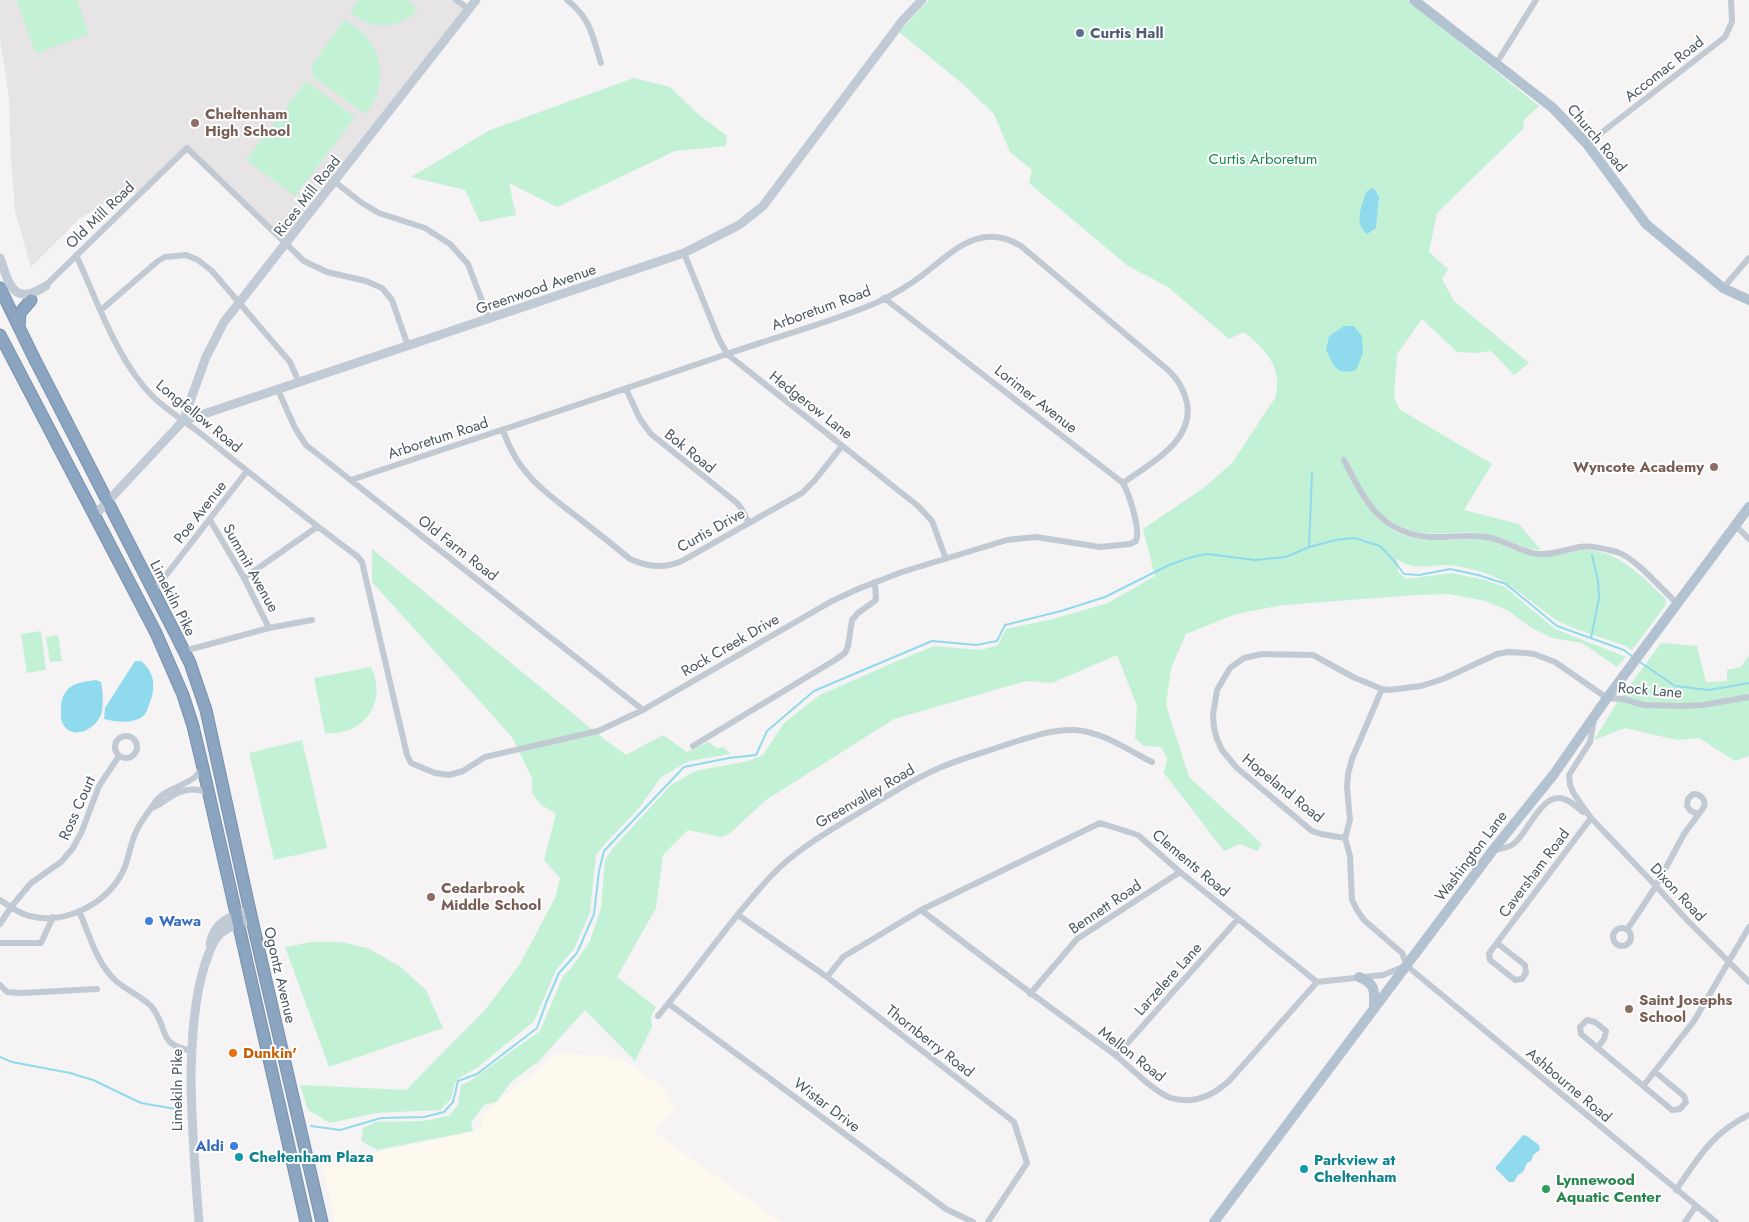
<svg xmlns="http://www.w3.org/2000/svg" width="1749" height="1222" font-family="Jost,sans-serif">
	<rect width="100%" height="100%" fill="#f5f3f3"/>
	<path fill="#fdf9ef" d="M 556,1054 L 605,1056 L 623,1059 L 661,1087 L 676,1107 L 654,1132 L 781,1222 L 335,1222 L 322,1164 L 481,1130 L 482,1115 Z"/>
	<path fill="#e6e4e5" d="M 0,0 L 456,0 L 469,9 L 286,245 L 187,149 L 142,191 L 113,198 L 79,219 L 31,267 L 15,211 L 11,158 L 9,97 L 0,39 Z"/>
	<path fill="#c3f1d5" d="M 16,0 L 77,0 L 89,34 L 36,54 Z
		M 359,0 L 408,0 L 418,10 C 398,30 370,31 350,12 Z
		M 929,0 L 1407,0 L 1539,106 L 1523,121 L 1524,128 L 1437,213 L 1429,252 L 1448,269 L 1442,279 L 1454,301 L 1529,363 L 1514,375 L 1491,351 L 1477,353 L 1457,352 L 1422,319 L 1397,354 L 1394,396 L 1399,409 L 1492,464 L 1464,510 L 1519,524 L 1541,550 C 1520,549 1504,537 1485,534 C 1449,528 1420,544 1387,518 L 1388,527 C 1415,546 1451,539 1482,539 C 1497,541 1510,551 1526,553 C 1538,554 1555,554 1568,553 C 1573,552 1578,550 1583,550 C 1618,549 1642,577 1666,599 L 1665,606 L 1632,650 L 1623,645 C 1605,638 1570,629 1555,619 C 1531,603 1513,583 1485,573 C 1475,570 1460,566 1448,565 C 1430,565 1413,571 1397,559 L 1398,572 L 1406,579 L 1452,573 L 1485,580 L 1505,587 L 1555,629 L 1626,657 L 1617,667 L 1582,643 L 1552,638 L 1532,628 L 1507,610 L 1486,601 L 1448,594 L 1416,595 L 1283,605 L 1236,614 L 1186,634 L 1171,668 L 1166,705 L 1189,777 L 1262,844 L 1257,851 L 1240,844 L 1224,851 L 1164,773 L 1167,758 L 1161,747 L 1144,746 L 1135,738 L 1137,706 L 1117,655 L 1052,683 L 1026,681 L 894,719 L 766,800 L 730,833 L 721,837 L 688,830 L 663,855 L 656,908 L 617,977 L 656,1007 L 651,1017 L 652,1027 L 635,1061 L 585,1010 L 539,1061 L 512,1081 L 496,1102 L 484,1105 L 471,1122 L 473,1131 L 377,1150 L 361,1141 L 363,1128 L 375,1122 L 422,1121 L 449,1116 L 458,1105 L 461,1085 L 470,1081 L 540,1031 L 563,976 L 573,966 L 590,941 L 601,908 L 605,860 L 613,848 L 670,786 L 695,771 L 748,761 L 763,755 L 784,723 L 820,695 L 895,662 L 934,646 L 981,650 L 998,645 L 1006,629 L 1053,619 L 1108,603 L 1155,576 L 1143,529 L 1205,487 L 1232,463 L 1275,398 C 1284,368 1265,349 1244,332 L 1229,339 L 1168,287 L 1128,266 L 1029,183 L 1032,170 L 1010,152 L 994,114 L 964,85 L 899,32 Z
		M 344,20 C 383,39 392,81 365,114 L 312,76 L 312,65 Z
		M 634,78 L 670,87 L 698,114 L 727,136 L 726,146 L 675,151 L 557,207 L 509,183 L 516,215 L 480,222 L 465,190 L 411,177 L 490,130 Z
		M 306,81 L 355,117 L 295,196 L 246,160 Z
		M 372,549 L 604,739 L 626,755 L 663,735 L 687,752 L 708,742 L 717,748 L 723,747 L 731,754 L 689,761 L 661,777 L 640,807 L 603,846 L 596,855 L 590,912 L 574,949 L 556,970 L 534,1021 L 478,1067 L 459,1078 L 455,1083 L 451,1099 L 440,1110 L 376,1113 L 330,1123 L 308,1110 L 300,1085 L 406,1090 L 485,1010 L 520,964 L 556,896 L 560,878 L 544,860 L 556,814 L 540,804 L 532,793 L 532,778 L 512,737 L 372,582 Z
		M 41,631 L 46,670 L 27,673 L 21,634 Z
		M 58,635 L 62,661 L 50,662 L 46,637 Z
		M 1661,643 L 1697,646 L 1706,682 L 1727,681 L 1727,670 L 1741,667 L 1749,655 L 1749,756 L 1735,761 L 1699,738 L 1677,740 L 1625,728 L 1594,740 L 1616,704 Z
		M 371,667 C 388,702 364,736 325,733 L 314,678 Z
		M 302,740 L 327,848 L 274,860 L 249,753 Z
		M 312,942 L 340,942 L 368,948 L 402,968 L 426,990 L 443,1028 L 329,1067 L 285,947 Z"/>
	<path fill="#90daee" d="M 1372,188 L 1375,190 L 1379,197 L 1376,228 L 1367,234 C 1353,222 1362,207 1366,192 Z
		M 1344,326 L 1354,326 L 1362,336 L 1363,353 L 1356,370 C 1336,376 1334,366 1326,350 L 1329,336 Z
		M 135,661 L 141,661 C 156,673 156,690 148,707 C 147,709 147,712 145,714 C 136,725 116,722 104,719 L 105,708 Z
		M 96,680 L 101,682 C 103,690 104,711 100,717 C 94,729 75,739 65,727 C 60,721 61,715 61,708 C 62,686 76,682 96,680 Z
		M 1523,1135 L 1527,1136 L 1539,1145 L 1540,1150 L 1534,1154 L 1531,1161 L 1527,1163 L 1523,1172 L 1518,1175 L 1514,1182 L 1509,1182 L 1495,1168 Z"/>
	<g fill="none" stroke-linecap="round" stroke-linejoin="round">
		<path stroke="#90daee" stroke-width="2" d="M 1309,547 L 1312,473
			M 1591,638 L 1599,598 L 1598,581 L 1592,555
			M 1640,662 L 1675,686 L 1709,690 L 1749,683
			M 0,1057 L 12,1062 L 70,1073 L 93,1080 L 141,1103 L 182,1110
			M 311,1126 L 340,1130 L 381,1118 L 424,1117 L 444,1112 L 453,1102 L 458,1081 L 477,1074 L 537,1028 L 546,1003 L 559,973 L 577,953 L 594,914 L 599,871 L 604,851 L 684,767 L 729,758 L 756,755 L 767,731 L 814,691 L 932,641 L 976,645 L 997,641 L 1005,625 L 1061,611 L 1105,597 L 1169,565 L 1192,557 L 1207,554 L 1255,560 L 1286,557 L 1309,547 L 1336,540 L 1354,538 L 1380,546 L 1395,562 L 1404,574 L 1419,575 L 1450,569 L 1478,575 L 1506,584 L 1557,626 L 1624,650 L 1634,658"/>
		<defs>
			<path id="highway" d="M 0,288 L 33,356 L 176,635 L 190,663 L 206,710 L 252,920 L 322,1222
				M 19,326 L 20,313 L 31,300
				M 0,335 L 156,633 L 183,695 L 193,726 L 203,768 L 306,1222"/>
		</defs>
		<use href="#highway" stroke="#7690ad" stroke-width="13"/>
		<path stroke="#c1cad2" stroke-width="6" d="M 456,0 L 469,9
			M 567,0 C 591,19 592,35 601,63
			M 1496,64 L 1536,0
			M 1587,144 L 1725,37 L 1732,22 L 1731,0
			M 335,182 L 362,203 L 379,213 L 425,228 L 450,244 L 468,264 L 489,319
			M 684,253 L 718,337 L 727,354 L 918,506 L 932,521 L 946,559
			M 76,255 C 95,296 113,348 141,383 C 158,406 183,419 205,437 C 255,477 305,518 357,556 L 362,562 L 407,755 L 411,763 L 435,773 L 449,775 L 463,771 L 485,757 L 598,731 L 643,710 L 832,601 L 858,589 L 902,572 L 1007,540 L 1036,537 L 1100,547 L 1130,544 L 1136,541 C 1141,530 1129,494 1123,483 L 884,298
			M 43,288 L 187,148 L 304,261 L 327,272 L 366,281 L 382,288 L 392,300 L 408,346
			M 1723,288 L 1749,258
			M 101,310 L 158,261 L 165,257 L 186,255 L 198,260 L 212,271 L 290,362 L 299,382
			M 626,389 L 640,419 L 651,434 L 737,503 L 741,508 L 749,523
			M 278,390 L 295,428 L 306,445 L 643,710
			M 503,430 C 516,471 543,491 576,516 C 594,530 612,544 630,559 C 648,567 664,569 682,561 L 802,493 L 815,480 L 842,446
			M 1344,460 C 1364,499 1380,534 1430,537 C 1450,538 1471,533 1491,538 C 1507,542 1521,552 1538,554 C 1552,555 1566,550 1579,547 C 1590,545 1606,549 1617,552 C 1636,558 1662,590 1678,604
			M 351,480 C 476,439 602,397 727,354 C 773,338 821,325 866,307 C 882,301 898,292 913,282 C 947,259 976,218 1021,246 L 1168,370 C 1178,379 1184,389 1187,403 C 1194,442 1149,464 1123,483
			M 210,520 L 244,578 L 269,628
			M 1735,525 L 1749,539
			M 244,578 L 317,527
			M 153,592 L 247,471
			M 184,651 L 269,628 L 312,620
			M 1594,720 L 1590,742 L 1569,775 L 1570,785 L 1574,794 L 1591,818 L 1656,886 L 1687,920 L 1749,982
			M115 747a11 11 0 1 1 22 0a11 11 0 1 1-22 0Z
			M 693,746 L 835,660 L 845,653 L 848,646 L 852,620 L 858,613 L 876,600 L 875,582
			M 152,808 C 158,806 161,804 166,800 C 179,790 193,786 208,793
			M 1345,838 L 1350,820 L 1347,787 L 1348,774 L 1352,759 L 1382,689
			M 1493,850 C 1500,849 1507,848 1512,845 C 1528,835 1541,791 1564,799 C 1571,801 1578,808 1583,812
			M 0,900 C 9,906 19,914 30,916 C 64,925 104,905 121,875 C 129,862 129,846 136,832 C 140,822 148,813 154,804 C 162,790 183,787 195,777 C 198,774 200,771 203,768
			M 921,910 C 985,959 1049,1007 1114,1054 C 1129,1066 1154,1092 1171,1098 C 1194,1105 1214,1095 1230,1080 L 1317,982
			M 79,911 C 89,933 96,962 114,979 C 125,990 140,995 151,1006 C 170,1028 155,1044 192,1051
			M 738,915 L 827,977 L 1014,1122 L 1027,1163 L 988,1222
			M 0,924 L 11,907 L 31,883 L 61,862 L 73,848 L 82,831 L 99,786 L 119,756
			M1613 937a9 9 0 1 1 18 0a9 9 0 1 1-18 0Z
			M 1627,930 L 1656,886 L 1684,834 L 1704,807 C 1706,799 1701,794 1693,794 L 1688,799 L 1687,806 L 1691,811 L 1698,814
			M 0,943 L 41,943 L 53,917
			M 1497,943 L 1525,965 L 1526,973 L 1522,979 L 1515,980 L 1490,960 L 1489,954 L 1490,952 L 1591,818
			M 1407,966 L 1402,953 L 1364,920 L 1357,910 L 1352,900 L 1350,856 L 1345,838 L 1321,834 L 1312,831 L 1237,768 L 1222,750 L 1217,739 L 1214,728 L 1213,715 L 1217,690 L 1230,668 L 1244,658 L 1262,654 L 1313,655 L 1353,677 L 1382,689 L 1389,690 L 1421,686 L 1443,679 L 1497,654 L 1508,652 L 1525,653 L 1534,654 L 1555,662 L 1607,698 L 1623,699 L 1644,705 L 1681,706 L 1703,705 L 1749,697
			M 1407,966 L 1716,1222
			M 827,977 L 843,957 L 921,910 L 1100,823 L 1138,835 L 1180,872 L 1317,982 L 1383,975 L 1403,967
			M 0,985 L 7,992 L 22,993 L 97,989
			M 1030,994 L 1077,939 L 1180,872
			M 669,1004 L 946,1209 L 973,1222
			M 658,1016 C 697,970 730,919 772,875 C 795,851 824,834 852,817 C 880,801 907,782 937,769 C 959,759 983,753 1005,745 C 1028,738 1051,729 1075,730 C 1103,732 1128,750 1152,762
			M 1597,1048 L 1604,1039 L 1606,1031 L 1595,1022 L 1587,1020 L 1580,1027 L 1581,1034 L 1672,1110 L 1680,1109 L 1686,1102 L 1684,1096 L 1655,1072
			M 1116,1056 L 1238,919
			M 1644,1085 L 1694,1021 L 1749,927
			M 1676,1190 C 1698,1158 1712,1133 1749,1115
			M 1685,1222 L 1696,1206"/>
		<path stroke="#c1cbd6" stroke-width="9" d="M 0,258 C 5,270 9,297 27,294 C 33,294 40,289 46,286
			M 183,421 L 206,357 L 224,322 L 476,0
			M 95,515 L 183,421 L 684,253 L 739,225 L 763,206 L 903,20 L 922,0
			M 210,944 C 214,922 230,916 250,910
			M 199,1222 C 195,1172 191,1123 191,1073 C 192,1037 194,999 205,964 C 209,954 211,944 218,936 C 226,927 240,923 252,920"/>
		<path stroke="#b3c2d1" stroke-width="10" d="M 1414,0 L 1553,108 L 1587,144 L 1646,224 L 1723,288 L 1749,300
			M 1359,977 C 1377,984 1374,992 1374,1009
			M 1214,1222 L 1493,850 L 1554,774 L 1607,698 L 1749,507"/>
		<use href="#highway" stroke="#8ba5c1" stroke-width="11"/>
	</g>
	<circle fill="#5c6f8a" stroke="#fff" stroke-width="2" cx="1080" cy="33" r="5"/>
	<g fill="#8d6e63" stroke="#fff" stroke-width="2">
		<circle cx="195" cy="123" r="5"/>
		<circle cx="1714" cy="467" r="5"/>
		<circle cx="431" cy="897" r="5"/>
		<circle cx="1629" cy="1009" r="5"/>
	</g>
	<g fill="#3f7fe0" stroke="#fff" stroke-width="2">
		<circle cx="149" cy="921" r="5"/>
		<circle cx="234" cy="1146" r="5"/>
	</g>
	<circle fill="#e8710a" stroke="#fff" stroke-width="2" cx="233" cy="1053" r="5"/>
	<g fill="#0f9aa8" stroke="#fff" stroke-width="2">
		<circle cx="239" cy="1157" r="5"/>
		<circle cx="1304" cy="1169" r="5"/>
	</g>
	<circle fill="#2e9e5b" stroke="#fff" stroke-width="2" cx="1546" cy="1189" r="5"/>
	<g text-anchor="middle" dominant-baseline="central" stroke-width="4" stroke-linejoin="round" paint-order="stroke">
		<g font-size="15" font-weight="bold" fill="#4e5e75" stroke="#fff" text-anchor="start">
			<text x="1090" y="33">Curtis Hall</text>
		</g>
		<g font-size="15" fill="#4a5661" stroke="#fff">
			<text transform="translate(1664 69) rotate(-38)">Accomac Road</text>
			<text transform="translate(1597 138) rotate(50)">Church Road</text>
			<text transform="translate(307 196) rotate(-52)">Rices Mill Road</text>
			<text transform="translate(100 215) rotate(-44)">Old Mill Road</text>
			<text transform="translate(536 289) rotate(-19)">Greenwood Avenue</text>
			<text transform="translate(821 308) rotate(-20)">Arboretum Road</text>
			<text transform="translate(1036 399) rotate(38)">Lorimer Avenue</text>
			<text transform="translate(811 405) rotate(38)">Hedgerow Lane</text>
			<text transform="translate(199 416) rotate(39)">Longfellow Road</text>
			<text transform="translate(438 438) rotate(-18)">Arboretum Road</text>
			<text transform="translate(690 451) rotate(39)">Bok Road</text>
			<text transform="translate(200 512) rotate(-52)">Poe Avenue</text>
			<text transform="translate(711 530) rotate(-29)">Curtis Drive</text>
			<text transform="translate(458 548) rotate(38)">Old Farm Road</text>
			<text transform="translate(251 568) rotate(61)">Summit Avenue</text>
			<text transform="translate(173 598) rotate(63)">Limekiln Pike</text>
			<text transform="translate(730 645) rotate(-30)">Rock Creek Drive</text>
			<text transform="translate(1650 690) rotate(5)">Rock Lane</text>
			<text transform="translate(1283 788) rotate(39)">Hopeland Road</text>
			<text transform="translate(865 796) rotate(-30)">Greenvalley Road</text>
			<text transform="translate(77 808) rotate(-66)">Ross Court</text>
			<text transform="translate(1471 856) rotate(-53)">Washington Lane</text>
			<text transform="translate(1191 863) rotate(40)">Clements Road</text>
			<text transform="translate(1534 873) rotate(-53)">Caversham Road</text>
			<text transform="translate(1678 892) rotate(47)">Dixon Road</text>
			<text transform="translate(1105 907) rotate(-34)">Bennett Road</text>
			<text transform="translate(280 975) rotate(77)">Ogontz Avenue</text>
			<text transform="translate(1168 979) rotate(-48)">Larzelere Lane</text>
			<text transform="translate(930 1041) rotate(38)">Thornberry Road</text>
			<text transform="translate(1132 1054) rotate(38)">Mellon Road</text>
			<text transform="translate(1569 1085) rotate(40)">Ashbourne Road</text>
			<text transform="translate(177 1090) rotate(-90)">Limekiln Pike</text>
			<text transform="translate(827 1105) rotate(37)">Wistar Drive</text>
		</g>
		<g font-size="15" font-weight="bold" fill="#785e54" stroke="#fff" text-anchor="start">
			<text x="205" y="114">Cheltenham<tspan x="205" dy="17">High School</tspan></text>
			<text x="1704" y="467" text-anchor="end">Wyncote Academy</text>
			<text x="441" y="888">Cedarbrook<tspan x="441" dy="17">Middle School</tspan></text>
			<text x="1639" y="1000">Saint Josephs<tspan x="1639" dy="17">School</tspan></text>
		</g>
		<g font-size="15" fill="#17864f" stroke="#fff">
			<text x="1263" y="159">Curtis Arboretum</text>
		</g>
		<g font-size="15" font-weight="bold" fill="#366cbe" stroke="#fff" text-anchor="start">
			<text x="159" y="921">Wawa</text>
			<text x="224" y="1146" text-anchor="end">Aldi</text>
		</g>
		<g font-size="15" font-weight="bold" fill="#c56008" stroke="#fff" text-anchor="start">
			<text x="243" y="1053">Dunkin'</text>
		</g>
		<g font-size="15" font-weight="bold" fill="#0d838f" stroke="#fff" text-anchor="start">
			<text x="249" y="1157">Cheltenham Plaza</text>
			<text x="1314" y="1160">Parkview at<tspan x="1314" dy="17">Cheltenham</tspan></text>
		</g>
		<g font-size="15" font-weight="bold" fill="#27864d" stroke="#fff" text-anchor="start">
			<text x="1556" y="1180">Lynnewood<tspan x="1556" dy="17">Aquatic Center</tspan></text>
		</g>
	</g>
</svg>
